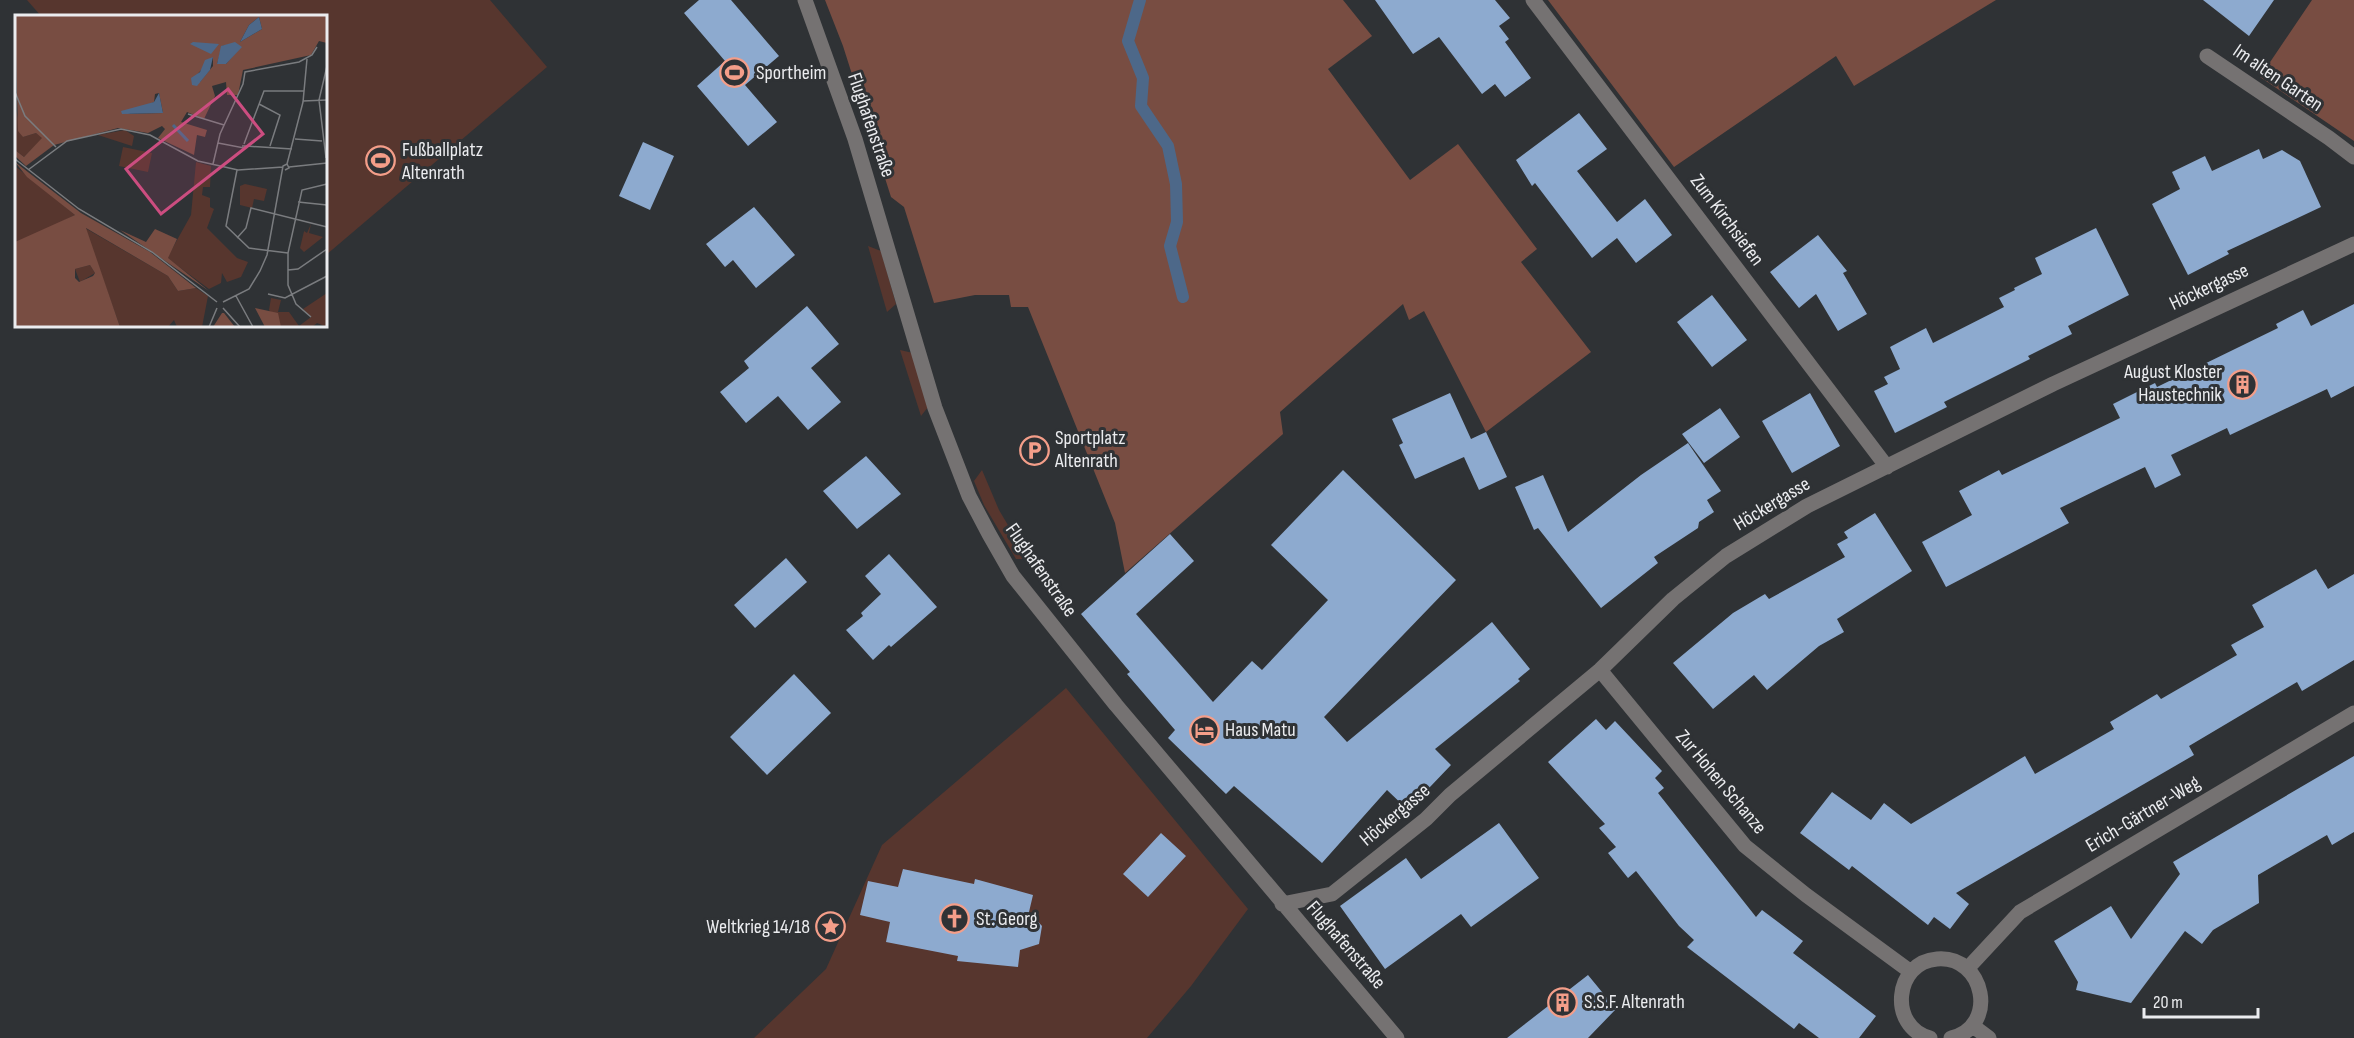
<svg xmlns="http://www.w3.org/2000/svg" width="2354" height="1038" font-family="'Sofia Sans Condensed',sans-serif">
	<rect width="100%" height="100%" fill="#2f3235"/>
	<path fill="#57362e" d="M 27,0 L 490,0 L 547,67 L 326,255 L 326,16 L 41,16 Z
		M 868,246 L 881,251 L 896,304 L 887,312 Z
		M 900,350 L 913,353 L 928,407 L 921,416 Z
		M 982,470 L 999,510 L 1028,559 L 1016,559 L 984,505 L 974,481 Z
		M 1066,688 L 1248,909 L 1191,986 L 1147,1038 L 754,1038 L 826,969 L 882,845 Z"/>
	<path fill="#784d42" d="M 825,0 L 1343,0 L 1372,36 L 1328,69 L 1410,180 L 1458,144 L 1537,249 L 1521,262 L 1591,352 L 1486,432 L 1424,311 L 1409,320 L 1403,304 L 1280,412 L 1283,434 L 1125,573 L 1115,523 L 1028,307 L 1011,307 L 1009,295 L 975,295 L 934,303 L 904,207 L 891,197 L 843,46 Z
		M 1548,0 L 1996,0 L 1854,86 L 1836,56 L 1674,167 Z
		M 2312,0 L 2354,0 L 2354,141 L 2260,77 Z"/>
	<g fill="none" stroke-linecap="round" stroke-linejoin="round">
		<path stroke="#4d6889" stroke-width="12" d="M 1140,0 L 1128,41 L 1143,78 L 1141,106 L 1168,146 L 1176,184 L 1177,222 L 1170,246 L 1183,297"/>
	</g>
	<path fill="#8daacf" d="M 699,0 L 731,0 L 779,56 L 745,85 L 777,122 L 748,146 L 697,86 L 725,61 L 684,13 Z
		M 1375,0 L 1495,0 L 1510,18 L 1499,26 L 1509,39 L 1505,42 L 1531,78 L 1505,97 L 1495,84 L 1482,94 L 1439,37 L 1413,54 Z
		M 2203,0 L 2274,0 L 2249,36 Z
		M 1579,113 L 1607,149 L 1577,171 L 1617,222 L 1645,199 L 1672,235 L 1636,263 L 1617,238 L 1592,258 L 1535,183 L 1532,186 L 1516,160 Z
		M 643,142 L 674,156 L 650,210 L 619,196 Z
		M 2259,149 L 2263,159 L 2282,150 L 2300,161 L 2321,207 L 2227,251 L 2229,254 L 2188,275 L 2152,204 L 2180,189 L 2172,172 L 2205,156 L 2212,171 Z
		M 754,207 L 795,255 L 756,288 L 733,260 L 725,267 L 706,244 Z
		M 2096,228 L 2129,295 L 2068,326 L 2072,334 L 2028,356 L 2030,359 L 1944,402 L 1947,407 L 1895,433 L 1874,391 L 1888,384 L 1884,377 L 1900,369 L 1890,347 L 1926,328 L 1933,343 L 2004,307 L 1999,298 L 2015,290 L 2014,288 L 2042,274 L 2035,258 Z
		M 1818,235 L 1847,271 L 1843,273 L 1867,314 L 1838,331 L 1816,294 L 1799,308 L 1770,272 Z
		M 1712,295 L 1747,340 L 1712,367 L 1677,322 Z
		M 2354,304 L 2354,386 L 2331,398 L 2327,389 L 2230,435 L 2227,428 L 2171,455 L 2181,475 L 2155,488 L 2145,467 L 2101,488 L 2060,508 L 2069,523 L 1946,587 L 1922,542 L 1972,515 L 1959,491 L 1999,470 L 2002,475 L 2120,418 L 2113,404 L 2155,383 L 2157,387 L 2278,328 L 2276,324 L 2303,310 L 2311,326 Z
		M 807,306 L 839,344 L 811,368 L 841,402 L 808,430 L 778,396 L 746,423 L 720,392 L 749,368 L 744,361 Z
		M 1450,393 L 1471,439 L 1486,432 L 1507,477 L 1479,490 L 1464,457 L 1415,479 L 1399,445 L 1403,443 L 1392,419 Z
		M 1810,393 L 1840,446 L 1792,473 L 1762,421 Z
		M 1720,408 L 1740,437 L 1704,463 L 1682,434 Z
		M 1688,443 L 1721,491 L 1707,500 L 1714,512 L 1699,522 L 1698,528 L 1654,557 L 1658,563 L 1601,608 L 1538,528 L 1534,530 L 1515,487 L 1543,475 L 1568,532 L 1641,475 Z
		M 866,456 L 901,494 L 857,529 L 823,491 Z
		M 1343,470 L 1456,580 L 1324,717 L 1347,742 L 1492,622 L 1530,669 L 1518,679 L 1520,681 L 1435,749 L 1451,765 L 1408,810 L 1387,790 L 1322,863 L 1234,786 L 1226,794 L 1168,738 L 1175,730 L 1127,674 L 1130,672 L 1081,614 L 1170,534 L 1194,561 L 1136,614 L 1213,702 L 1252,661 L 1262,670 L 1328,600 L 1271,545 Z
		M 1875,513 L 1912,571 L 1837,619 L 1844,632 L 1819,646 L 1767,690 L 1754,675 L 1713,709 L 1673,663 L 1733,613 L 1765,594 L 1769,599 L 1845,557 L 1837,544 L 1848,538 L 1844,532 Z
		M 889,554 L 937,607 L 891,647 L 889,645 L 873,660 L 846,630 L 863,616 L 861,613 L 881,594 L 865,576 Z
		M 786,558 L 807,582 L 755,628 L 734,605 Z
		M 2316,569 L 2328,589 L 2354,574 L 2354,660 L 2302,691 L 2297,682 L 2189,746 L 2194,755 L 1956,893 L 1969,904 L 1950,929 L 1934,917 L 1928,925 L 1852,866 L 1849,870 L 1800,833 L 1832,792 L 1871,820 L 1884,803 L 1911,824 L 2025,756 L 2035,774 L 2114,729 L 2110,722 L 2157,694 L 2161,699 L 2237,655 L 2231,645 L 2264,627 L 2252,605 Z
		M 794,674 L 831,713 L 767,775 L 730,737 Z
		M 1596,719 L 1606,730 L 1615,721 L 1662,771 L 1655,778 L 1664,788 L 1658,793 L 1756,917 L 1762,910 L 1803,941 L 1793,953 L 1876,1016 L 1859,1038 L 1819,1038 L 1799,1023 L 1794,1029 L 1687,947 L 1694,940 L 1679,926 L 1636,871 L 1628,878 L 1608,853 L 1616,847 L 1599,828 L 1605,824 L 1548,762 Z
		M 2354,756 L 2354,832 L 2332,845 L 2327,835 L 2258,875 L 2259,903 L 2213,930 L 2202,944 L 2185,931 L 2131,1003 L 2076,990 L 2078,982 L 2054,941 L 2111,906 L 2131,939 L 2180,874 L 2173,862 Z
		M 1499,823 L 1539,878 L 1471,927 L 1461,914 L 1385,969 L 1340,906 L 1406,858 L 1421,879 Z
		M 1161,833 L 1186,856 L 1148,897 L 1123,874 Z
		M 903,869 L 974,884 L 975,879 L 1033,895 L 1029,912 L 1042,926 L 1039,944 L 1020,950 L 1018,967 L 957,961 L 958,956 L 886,942 L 890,922 L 860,915 L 868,881 L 898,887 Z
		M 1588,975 L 1616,1009 L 1588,1038 L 1507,1038 Z"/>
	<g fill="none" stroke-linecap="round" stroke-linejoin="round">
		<path stroke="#757272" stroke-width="15" d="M 805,0 L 855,139 L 935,408 L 969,496 L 989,534 L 1013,576 L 1116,705 L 1397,1038
			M 1533,0 L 1887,467
			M 2207,56 L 2329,138 L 2354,157
			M 1600,670 L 1745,846 L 1806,895 L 1911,972
			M 1282,904 L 1332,894 L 1426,819 L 1450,795 L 1600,670 L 1673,599 L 1726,556 L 1807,506 L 2053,384 L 2354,244
			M 1967,969 L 2020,912 L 2354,713
			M 1973,1026 L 1989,1038
			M 1930,1038 C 1888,1027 1894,962 1937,959 C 1985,955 1999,1027 1951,1038"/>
	</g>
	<defs>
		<symbol id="stadium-ring" viewBox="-11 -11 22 22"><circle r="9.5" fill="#2f3235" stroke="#f49e89" stroke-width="1.5"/><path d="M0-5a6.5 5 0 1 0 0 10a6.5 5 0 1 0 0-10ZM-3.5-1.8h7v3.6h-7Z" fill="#f49e89"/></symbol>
		<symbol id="building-ring" viewBox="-11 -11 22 22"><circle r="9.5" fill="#2f3235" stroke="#f49e89" stroke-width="1.5"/><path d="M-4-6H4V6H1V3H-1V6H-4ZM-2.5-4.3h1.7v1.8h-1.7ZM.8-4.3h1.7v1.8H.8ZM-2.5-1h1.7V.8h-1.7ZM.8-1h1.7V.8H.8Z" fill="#f49e89"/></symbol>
		<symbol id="parking-ring" viewBox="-11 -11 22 22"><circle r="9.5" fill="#2f3235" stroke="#f49e89" stroke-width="1.5"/><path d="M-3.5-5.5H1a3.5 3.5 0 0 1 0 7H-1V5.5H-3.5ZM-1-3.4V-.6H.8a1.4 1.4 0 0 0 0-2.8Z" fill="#f49e89"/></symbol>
		<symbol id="hotel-ring" viewBox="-11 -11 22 22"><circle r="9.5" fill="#2f3235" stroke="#f49e89" stroke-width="1.5"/><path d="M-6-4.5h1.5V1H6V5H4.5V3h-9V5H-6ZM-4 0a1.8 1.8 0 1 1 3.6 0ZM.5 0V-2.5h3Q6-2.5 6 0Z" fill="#f49e89"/></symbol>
		<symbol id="church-ring" viewBox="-11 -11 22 22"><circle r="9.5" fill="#2f3235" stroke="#f49e89" stroke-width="1.5"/><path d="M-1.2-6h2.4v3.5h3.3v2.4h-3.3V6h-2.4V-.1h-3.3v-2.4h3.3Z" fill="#f49e89"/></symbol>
		<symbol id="sight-ring" viewBox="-11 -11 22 22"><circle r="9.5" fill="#2f3235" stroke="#f49e89" stroke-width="1.5"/><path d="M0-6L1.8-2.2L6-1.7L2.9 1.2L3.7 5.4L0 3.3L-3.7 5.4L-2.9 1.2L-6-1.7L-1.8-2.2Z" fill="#f49e89"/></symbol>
	</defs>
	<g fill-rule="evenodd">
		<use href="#stadium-ring" x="718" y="56" width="33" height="33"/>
		<use href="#stadium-ring" x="364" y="144" width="33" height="33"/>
		<use href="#building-ring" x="2226" y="368" width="33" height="33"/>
		<use href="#parking-ring" x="1018" y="434" width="33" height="33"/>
		<use href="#hotel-ring" x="1188" y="714" width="33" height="33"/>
		<use href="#church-ring" x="938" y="902" width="33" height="33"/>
		<use href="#sight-ring" x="814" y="910" width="33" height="33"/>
		<use href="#building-ring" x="1546" y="986" width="33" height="33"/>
	</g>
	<g text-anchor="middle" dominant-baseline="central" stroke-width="6" stroke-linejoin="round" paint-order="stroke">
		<g font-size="20" fill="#ebecef" stroke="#2f3235" text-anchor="start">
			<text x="756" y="73">Sportheim</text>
			<text x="402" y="150">Fußballplatz<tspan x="402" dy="23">Altenrath</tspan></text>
			<text x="2222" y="372" text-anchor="end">August Kloster<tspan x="2222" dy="23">Haustechnik</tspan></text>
			<text x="1055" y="438">Sportplatz<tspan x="1055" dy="23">Altenrath</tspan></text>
			<text x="1225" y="730">Haus Matu</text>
			<text x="976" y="919">St. Georg</text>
			<text x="810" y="927" text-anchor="end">Weltkrieg 14/18</text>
			<text x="1584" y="1002">S.S.F. Altenrath</text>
		</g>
		<g font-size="20" fill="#ebecef" stroke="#2f3235">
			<text transform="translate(2278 78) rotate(34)">Im alten Garten</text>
			<text transform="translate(871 125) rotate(71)">Flughafenstraße</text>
			<text transform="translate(1727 220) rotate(53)">Zum Kirchsiefen</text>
			<text transform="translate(2209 287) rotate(-25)">Höckergasse</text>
			<text transform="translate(1772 504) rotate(-31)">Höckergasse</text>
			<text transform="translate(1041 570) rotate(55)">Flughafenstraße</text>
			<text transform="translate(1721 782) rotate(50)">Zur Hohen Schanze</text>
			<text transform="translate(2143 814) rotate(-31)">Erich-Gärtner-Weg</text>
			<text transform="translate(1395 815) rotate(-40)">Höckergasse</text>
			<text transform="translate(1346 945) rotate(49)">Flughafenstraße</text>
		</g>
	</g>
	<g transform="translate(15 15)">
		<rect width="312" height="312" fill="#2f3235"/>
		<path d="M 0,92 L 8,122 L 21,118 L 28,123 L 9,142 L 0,135 ZM 110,115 L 119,121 L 117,131 L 83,120 ZM 108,132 L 137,138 L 133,157 L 104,151 ZM 181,147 L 196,151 L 195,172 L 188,172 L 187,180 L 195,183 L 195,192 L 199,194 L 192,213 L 222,243 L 233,247 L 226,262 L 212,267 L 207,258 L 206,268 L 194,274 L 152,243 L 176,200 ZM 0,151 L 60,200 L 0,230 ZM 230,169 L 252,174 L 249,186 L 239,184 L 237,193 L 225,190 L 225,171 ZM 291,208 L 289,216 L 292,218 L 296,209 L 294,218 L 308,222 L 289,237 L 285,233 ZM 70,213 L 153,261 L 163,276 L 181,273 L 193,281 L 187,312 L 162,312 L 159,305 L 153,312 L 105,312 ZM 75,250 L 80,258 L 65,267 L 60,254 ZM 312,278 L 312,312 L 302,308 L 297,312 L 266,312 L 254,295 L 256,283 L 266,285 L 263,297 L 274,297 L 284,311 L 296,302 L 288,294 Z" fill="#57362e"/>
		<path d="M 0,0 L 312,0 L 312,28 L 304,26 L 296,40 L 228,55 L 223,80 L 212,80 L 211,67 L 197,71 L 200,81 L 189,104 L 172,97 L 166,107 L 192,115 L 190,122 L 182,120 L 179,140 L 143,123 L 150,114 L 147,111 L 133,118 L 103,113 L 39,130 L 11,151 L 0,141 L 0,135 L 9,142 L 27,123 L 21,118 L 8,122 L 3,116 ZM 244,2 L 247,14 L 225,27 L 234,10 ZM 217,29 L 224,34 L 211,49 L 202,49 L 207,31 ZM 198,42 L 198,51 L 185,67 L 179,63 ZM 144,78 L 148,98 L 113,99 L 139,87 L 140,79 ZM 0,147 L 66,198 L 135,237 L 181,273 L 163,276 L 153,261 L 71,213 L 105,312 L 0,312 L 0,227 L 60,200 L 12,162 ZM 75,250 L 80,258 L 78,261 L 64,267 L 60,263 L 60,254 ZM 140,214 L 162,224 L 153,243 L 194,276 L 105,215 L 131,227 ZM 240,293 L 263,298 L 266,312 L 250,312 ZM 207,298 L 209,298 L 220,312 L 198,312 Z" fill="#784d42" fill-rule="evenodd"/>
		<path d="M 244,2 L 247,14 L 225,27 L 234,10 ZM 220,27 L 227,32 L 211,49 L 202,49 L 206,31 ZM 175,29 L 178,27 L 204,29 L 196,39 ZM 198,42 L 195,55 L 182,71 L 177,70 L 176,63 L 185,57 L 190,45 ZM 144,78 L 148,98 L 107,99 L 106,96 L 139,87 Z" fill="#4d6889"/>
		<path fill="none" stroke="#4d6889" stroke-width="3" d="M 158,110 L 173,126"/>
		<path fill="none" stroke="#7a7c7f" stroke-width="1.5" d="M 0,77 L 10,101 L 41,132M 288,86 L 312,85M 244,89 L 265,100 L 255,131M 173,99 L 209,110M 280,124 L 307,126M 203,128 L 229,133 L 231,131 L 227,131M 229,129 L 249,76 L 289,76M 231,131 L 277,134M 311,143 L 304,85 L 312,51M 0,144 L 64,194 L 137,237 L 202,287M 198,149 L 205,119 L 228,69 L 230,57 L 284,47 L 297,40 L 302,32M 272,149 L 288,87 L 292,44M 274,152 L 312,148M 13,155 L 52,126 L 106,114 L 135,120 L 183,146 L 223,155 L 268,152M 222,155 L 211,211 L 234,233 L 273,238M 283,187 L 312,190M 222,223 L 231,213 L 236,193 L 312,212M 273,255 L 283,254 L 312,234M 253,279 L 270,283 L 312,261M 221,281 L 238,312M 208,287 L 234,274 L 245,256 L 252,240 L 268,151 L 272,149 L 274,153 L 270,155M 208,293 L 225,312M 296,302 L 281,289 L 273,270 L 273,238 L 287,175 L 312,169M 194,312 L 202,293"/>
		<path fill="#cc4d80" fill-opacity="0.15" stroke="#cc4d80" stroke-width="3" d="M 213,74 L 248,119 L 146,199 L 111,154 Z"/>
		<rect width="312" height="312" fill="none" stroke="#ebecef" stroke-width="3"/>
	</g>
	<path d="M2144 1008v9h114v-9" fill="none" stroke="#ebecef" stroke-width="3"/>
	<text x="2153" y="1008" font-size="18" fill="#ebecef" stroke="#2f3235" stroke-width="4.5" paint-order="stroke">20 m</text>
</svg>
